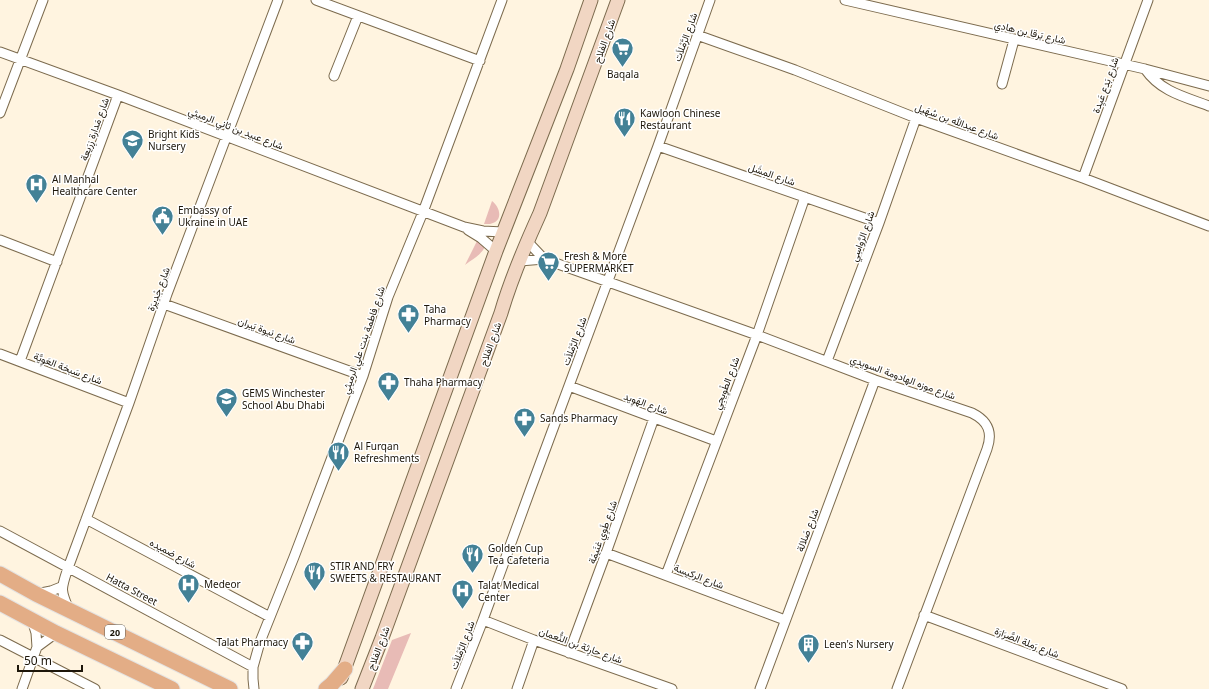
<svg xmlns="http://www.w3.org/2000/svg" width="1209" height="689" font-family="'Noto Sans',Vazirmatn,sans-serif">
	<rect width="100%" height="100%" fill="#fff4e0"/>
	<path fill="#e8bbb6" d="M 492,201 C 500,207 504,221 490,224 C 488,224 486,224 484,224 Z
		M 479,237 L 487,243 C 481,256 475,257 465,265 Z
		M 411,633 L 388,689 L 373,689 L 392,640 Z"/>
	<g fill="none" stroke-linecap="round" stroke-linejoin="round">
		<defs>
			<path id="street" d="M 316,0 L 480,61
				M 845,0 L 1145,69 L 1209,86
				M 697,35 L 795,70 L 916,118 L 1083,178 L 1209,226
				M 0,52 L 118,95 L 464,227 L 483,231 L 503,232
				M 1145,69 C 1161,92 1185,97 1209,106
				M 334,76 L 358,16
				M 1002,84 L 1014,40
				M 0,113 L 43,0
				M 658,146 L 879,223
				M 1083,178 L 1148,0
				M 468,230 L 481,238 L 496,251
				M 0,240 L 57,262
				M 527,241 L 544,259
				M 520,261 L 544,259 L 757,335 L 875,380 L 972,413 C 988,421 993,432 987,449 L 897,689
				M 164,304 L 363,376
				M 0,354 L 129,403
				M 20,361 L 118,95
				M 827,361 L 879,223 L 916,118
				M 569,386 L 716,441
				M 86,519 L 270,617
				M 0,531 L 253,667
				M 606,553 L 785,620
				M 666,575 L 757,335 L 805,197
				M 36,594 L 51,591 L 61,587
				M 69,610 C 60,589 61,589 68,568 L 129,403 L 167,294 L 278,0
				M 924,615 L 1122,689
				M 483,620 L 534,640 L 672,689
				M 0,640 L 95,689
				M 37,647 L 56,633
				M 569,653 L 606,553 L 654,418
				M 22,689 L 37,647 L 36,633 L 32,620
				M 254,689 L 253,679 L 253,667 L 260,642 L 294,557 L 345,423 L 363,376 L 388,297 L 423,212 L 502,0
				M 456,689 L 483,620 L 531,488 L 658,146 L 710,0
				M 517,689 L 534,640
				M 760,689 L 875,380"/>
			<path id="secondary" d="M 341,678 L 496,251 L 567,69 L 591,0
				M 362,689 L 382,638 L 501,313 C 511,279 525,246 540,213 L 618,0"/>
			<path id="primary" d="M 0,574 L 36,594 L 230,689
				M 0,603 L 56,633 L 172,689
				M 326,689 L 332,684 L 345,669"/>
		</defs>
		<use href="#street" stroke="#7c6b4e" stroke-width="11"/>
		<use href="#secondary" stroke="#7c6b4e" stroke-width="15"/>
		<use href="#primary" stroke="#e4e3e2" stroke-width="17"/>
		<use href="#street" stroke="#fff" stroke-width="9"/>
		<use href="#secondary" stroke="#f1d6c3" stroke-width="13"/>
		<use href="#primary" stroke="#e3ad86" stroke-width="15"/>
	</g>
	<defs>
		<symbol id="supermarket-pin" viewBox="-11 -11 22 30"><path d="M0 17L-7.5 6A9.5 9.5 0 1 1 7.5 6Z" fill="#438196" stroke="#fff"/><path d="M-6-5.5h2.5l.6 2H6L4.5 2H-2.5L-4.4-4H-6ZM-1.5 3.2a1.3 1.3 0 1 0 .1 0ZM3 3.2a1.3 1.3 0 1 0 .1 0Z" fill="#fff"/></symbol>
		<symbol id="restaurant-pin" viewBox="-11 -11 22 30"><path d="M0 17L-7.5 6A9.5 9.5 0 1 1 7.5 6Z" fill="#438196" stroke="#fff"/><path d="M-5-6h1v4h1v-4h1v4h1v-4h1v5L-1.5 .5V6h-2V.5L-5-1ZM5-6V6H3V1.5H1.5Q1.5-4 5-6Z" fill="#fff"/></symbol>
		<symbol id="school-pin" viewBox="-11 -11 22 30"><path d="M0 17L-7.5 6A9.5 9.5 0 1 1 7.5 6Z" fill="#438196" stroke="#fff"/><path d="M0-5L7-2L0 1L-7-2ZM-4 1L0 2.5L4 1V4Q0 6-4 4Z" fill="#fff"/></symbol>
		<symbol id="hospital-pin" viewBox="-11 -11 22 30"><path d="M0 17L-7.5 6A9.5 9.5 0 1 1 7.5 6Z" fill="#438196" stroke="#fff"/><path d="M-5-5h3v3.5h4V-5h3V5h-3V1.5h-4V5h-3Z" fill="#fff"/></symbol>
		<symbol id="civic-pin" viewBox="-11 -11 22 30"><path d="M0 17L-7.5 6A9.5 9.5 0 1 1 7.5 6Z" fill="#438196" stroke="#fff"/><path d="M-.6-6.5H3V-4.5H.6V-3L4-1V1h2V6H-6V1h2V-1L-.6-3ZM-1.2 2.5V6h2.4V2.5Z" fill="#fff"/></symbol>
		<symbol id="pharmacy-pin" viewBox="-11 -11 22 30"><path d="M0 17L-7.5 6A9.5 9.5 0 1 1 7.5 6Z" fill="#438196" stroke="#fff"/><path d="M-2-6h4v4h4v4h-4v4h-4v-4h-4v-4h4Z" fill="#fff"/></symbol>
		<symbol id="building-pin" viewBox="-11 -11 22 30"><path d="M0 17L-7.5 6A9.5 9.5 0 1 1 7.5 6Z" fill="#438196" stroke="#fff"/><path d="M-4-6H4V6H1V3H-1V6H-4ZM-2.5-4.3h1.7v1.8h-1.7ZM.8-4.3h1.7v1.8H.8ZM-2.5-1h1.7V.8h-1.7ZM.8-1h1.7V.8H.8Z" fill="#fff"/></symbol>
	</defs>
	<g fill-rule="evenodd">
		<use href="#supermarket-pin" x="610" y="36" width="25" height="34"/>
		<use href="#restaurant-pin" x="612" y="106" width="25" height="34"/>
		<use href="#school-pin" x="120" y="128" width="25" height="34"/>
		<use href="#hospital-pin" x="24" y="172" width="25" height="34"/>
		<use href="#civic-pin" x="150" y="204" width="25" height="34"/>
		<use href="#supermarket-pin" x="536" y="250" width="25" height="34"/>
		<use href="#pharmacy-pin" x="396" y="302" width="25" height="34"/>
		<use href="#pharmacy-pin" x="376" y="370" width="25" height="34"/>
		<use href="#school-pin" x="214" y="386" width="25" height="34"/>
		<use href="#pharmacy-pin" x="512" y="406" width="25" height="34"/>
		<use href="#restaurant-pin" x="326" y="440" width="25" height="34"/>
		<use href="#restaurant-pin" x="460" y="542" width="25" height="34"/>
		<use href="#restaurant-pin" x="302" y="560" width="25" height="34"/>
		<use href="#hospital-pin" x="176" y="572" width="25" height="34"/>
		<use href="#hospital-pin" x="450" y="578" width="25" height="34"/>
		<use href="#pharmacy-pin" x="290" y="630" width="25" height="34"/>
		<use href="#building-pin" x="796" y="632" width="25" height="34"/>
	</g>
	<g text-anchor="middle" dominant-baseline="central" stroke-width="3" stroke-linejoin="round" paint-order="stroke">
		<rect fill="#fff" stroke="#615c54" stroke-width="1" x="105" y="625" width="20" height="14" rx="3"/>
		<g font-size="9" font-weight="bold" fill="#1d160a">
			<text x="115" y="632">20</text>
		</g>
		<g font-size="10" fill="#1d160a" stroke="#fff">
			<text transform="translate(1030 32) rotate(13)">شارع بَرقا بن هادِي</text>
			<text transform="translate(685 37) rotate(-70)">شارع الرَّمْلاَت</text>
			<text transform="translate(604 41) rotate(-70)">شارع الفلاح</text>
			<text transform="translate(1105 85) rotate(-70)">شارع بَدع عَيِدة</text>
			<text transform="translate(957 121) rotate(20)">شارع عبدالله بن سُهَيل</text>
			<text transform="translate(236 128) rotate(21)">شارع عبيد بن ثاني الرميثي</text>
			<text transform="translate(94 129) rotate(-70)">شارع مَدارة زِرَيعة</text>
			<text transform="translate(772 174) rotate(19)">شارع المِشَل</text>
			<text transform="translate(862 236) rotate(-70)">شارع الرَّواسِي</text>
			<text transform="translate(158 289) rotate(-69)">شارع جْدِيرَة</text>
			<text transform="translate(267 330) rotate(20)">شارع نيوة يَبران</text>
			<text transform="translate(363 340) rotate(-71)">شارع فاطمة بنت علي الرميثي</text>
			<text transform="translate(574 341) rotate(-69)">شارع الرَّمْلاَت</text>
			<text transform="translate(490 344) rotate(-70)">شارع الفلاح</text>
			<text transform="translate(68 368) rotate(21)">شارع سَبخة العَوِيَّة</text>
			<text transform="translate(903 377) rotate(20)">شارع موزه الهادومة السويدي</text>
			<text transform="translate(726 383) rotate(-69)">شارع الطْوِيجِي</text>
			<text transform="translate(646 403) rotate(20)">شارع الهَوِيد</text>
			<text transform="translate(807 530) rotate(-69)">شارع صَلالة</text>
			<text transform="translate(602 532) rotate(-70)">شارع طَوِي غنَيمَة</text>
			<text transform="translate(173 553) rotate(28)">شارع ضميده</text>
			<text transform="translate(699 576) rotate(21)">شارع الركيسة</text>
			<text transform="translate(132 589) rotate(28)">Hatta Street</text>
			<text transform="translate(1027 642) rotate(21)">شارع رَملة الصَّرَارَة</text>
			<text transform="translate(462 645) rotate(-69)">شارع الرَّمْلاَت</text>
			<text transform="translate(581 645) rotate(20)">شارع حارِثة بن النُّعمان</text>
			<text transform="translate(378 648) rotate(-69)">شارع الفلاح</text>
		</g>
		<g font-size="10" fill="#1d160a" stroke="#fff" text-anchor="start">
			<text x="623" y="74" text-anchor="middle">Baqala</text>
			<text x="640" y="113">Kawloon Chinese<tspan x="640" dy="12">Restaurant</tspan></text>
			<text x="148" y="134">Bright Kids<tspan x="148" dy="12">Nursery</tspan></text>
			<text x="52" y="179">Al Manhal<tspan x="52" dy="12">Healthcare Center</tspan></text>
			<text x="178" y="210">Embassy of<tspan x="178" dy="12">Ukraine in UAE</tspan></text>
			<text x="564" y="256">Fresh &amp; More<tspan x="564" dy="12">SUPERMARKET</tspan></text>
			<text x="424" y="309">Taha<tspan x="424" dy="12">Pharmacy</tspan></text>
			<text x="404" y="382">Thaha Pharmacy</text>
			<text x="242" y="393">GEMS Winchester<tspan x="242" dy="12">School Abu Dhabi</tspan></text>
			<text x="540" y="418">Sands Pharmacy</text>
			<text x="354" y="446">Al Furqan<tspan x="354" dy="12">Refreshments</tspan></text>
			<text x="488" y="548">Golden Cup<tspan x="488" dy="12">Tea Cafeteria</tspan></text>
			<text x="330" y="566">STIR AND FRY<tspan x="330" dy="12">SWEETS &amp; RESTAURANT</tspan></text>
			<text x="204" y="584">Medeor</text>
			<text x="478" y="585">Talat Medical<tspan x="478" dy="12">Center</tspan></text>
			<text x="288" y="642" text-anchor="end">Talat Pharmacy</text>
			<text x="824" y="644">Leen's Nursery</text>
		</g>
	</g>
	<path d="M18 665v6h64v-6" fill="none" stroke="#1d160a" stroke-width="2"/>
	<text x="24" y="665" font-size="12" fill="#1d160a" stroke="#ffffff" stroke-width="3" paint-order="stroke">50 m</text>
</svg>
